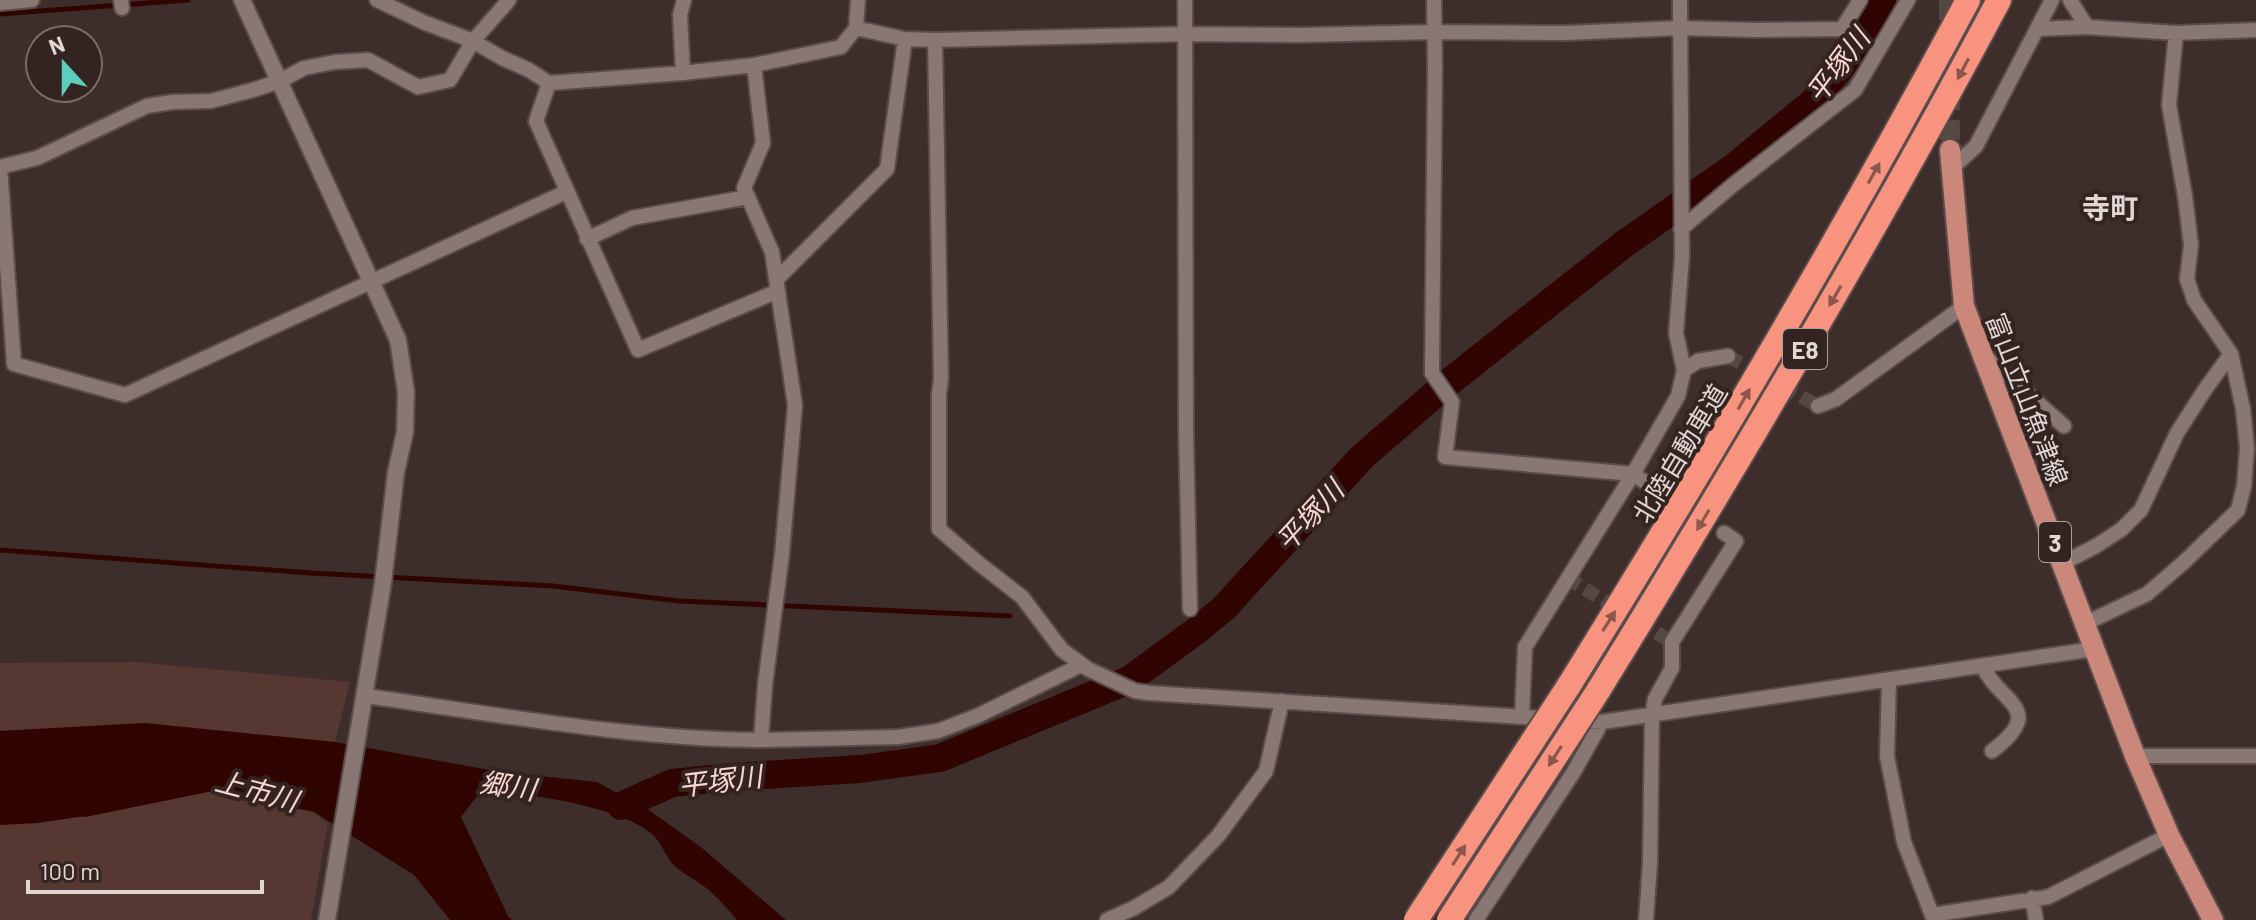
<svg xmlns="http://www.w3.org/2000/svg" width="2256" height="920" font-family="Barlow,'Noto Sans JP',sans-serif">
	<rect width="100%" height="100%" fill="#3d2e2b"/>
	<path fill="#563731" d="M 136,662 L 350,682 L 335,742 L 144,723 L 0,731 L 0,663 Z
		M 208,791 L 308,808 L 328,824 L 311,920 L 0,920 L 0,800 L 85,817 Z"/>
	<path fill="#300501" d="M 144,723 L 335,742 L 495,771 L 597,782 L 649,810 L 702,848 L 786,920 L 737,920 C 729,911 721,901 712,893 C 702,883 688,877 677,868 C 666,860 663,844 652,834 C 619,806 524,792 481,791 L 461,817 L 508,916 L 512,920 L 450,920 L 414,875 L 314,812 L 213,791 L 85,817 L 0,800 L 0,731 Z"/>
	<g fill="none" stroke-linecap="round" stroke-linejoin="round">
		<path stroke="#300501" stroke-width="5" d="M 0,14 L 188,0
			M 0,550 L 311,573 L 553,586 L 679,601 L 1010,616"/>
		<path stroke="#300501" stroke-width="28" d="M 621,806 L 672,783 L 732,777 L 860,769 L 940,758 L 1129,680 L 1196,631 L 1224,608 L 1362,457 L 1443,387 L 1624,244 L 1734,167 L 1813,102 L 1853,52 L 1882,0
			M 0,811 L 37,809 L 78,803"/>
		<path stroke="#554744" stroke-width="14" stroke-dasharray="14 7" stroke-linecap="butt" d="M 1728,356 L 1818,406
			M 1648,484 L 1724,533
			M 1567,578 L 1672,642"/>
		<path stroke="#554744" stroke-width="20" stroke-dasharray="20 10" stroke-linecap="butt" d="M 1949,0 L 1950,150"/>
		<defs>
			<path id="minor" d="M 121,0 L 122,8
				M 377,0 L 423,22 L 473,41 L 502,58 L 529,70 L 549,83 L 683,73 L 754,65 L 841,47 L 856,28 L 858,0
				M 1185,0 L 1186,433 L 1190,609
				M 1434,0 L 1435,66 L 1432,373 L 1452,402 L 1445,457 L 1633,474 L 1648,484
				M 2070,0 L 2087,27 L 2176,33 L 2256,30
				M 0,3 L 32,0
				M 856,28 L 905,39 L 935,40 L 1186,34 L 1301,35 L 1435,32 L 1566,33 L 1679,28 L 1756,30 L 1842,29 L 1860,0
				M 2037,29 L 2087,27
				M 935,40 L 941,379 L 939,394 L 939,529 L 977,562 L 1022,597 L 1062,650 L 1088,669 L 1135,691 L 1149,693 L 1602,722 L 2094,649
				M 683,73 L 680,15 L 684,0
				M 549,83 L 536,121 L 638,350 L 778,291
				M 0,167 L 14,364 L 125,395 L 566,192
				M 0,167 L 37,158 L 147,106 L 172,102 L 211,101 L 253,90 L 280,81 L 304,68 L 335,62 L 368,60 L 418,87 L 450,80 L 473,41 L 509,0
				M 1952,168 L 1976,146 L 2052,0
				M 1681,229 L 1733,185 L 1855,90 L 1908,0
				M 587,239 L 632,218 L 748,197
				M 776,280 L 887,169 L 905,39
				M 1985,356 L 2064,426
				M 1684,370 L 1698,361 L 1728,356
				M 1818,406 L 1836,399 L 1964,306
				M 2063,563 L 2096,546 L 2122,529 L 2141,510 L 2177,433 L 2206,388 L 2231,354
				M 2086,623 L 2147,594 L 2183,563 L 2238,510 L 2244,486 L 2247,448 L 2243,409 L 2231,354 L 2194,300 L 2187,279 L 2191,245 L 2185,196 L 2169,105 L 2176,33
				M 1983,666 C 1998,703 2049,708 1992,751
				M 1889,680 L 1887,756 L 1904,842 L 1932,915 L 2048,897 L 2169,835
				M 365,696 C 496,714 629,739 761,740 L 765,685 L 782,554 L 795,405 L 772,252 L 744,188 L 763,143 L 754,65
				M 1522,716 L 1525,647 L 1633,474 L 1678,396 L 1684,370 L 1676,333 L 1682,257 L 1680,0
				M 761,740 L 898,737 L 938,731 L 977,716 L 1081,665
				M 2135,756 L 2256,756
				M 2032,898 L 2036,920
				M 1107,920 L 1134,908 L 1169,887 L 1218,836 L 1266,771 L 1282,701
				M 1476,920 L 1573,773 L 1602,722
				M 1646,920 L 1650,863 L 1652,716 L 1655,699 L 1672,668 L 1672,642 L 1736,541 L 1724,533"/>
			<path id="tertiary" d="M 242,0 L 398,340 L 406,392 L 405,432 L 396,472 L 383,583 L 327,920"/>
			<path id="primary" d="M 1950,150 L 1964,306 L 2135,756 L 2169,835 L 2213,920"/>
			<path id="motorway" d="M 1568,687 C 1708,462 1843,234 1968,0
				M 1598,691 C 1738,464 1874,235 1999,0"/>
		</defs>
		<use href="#minor" stroke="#594c4a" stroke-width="18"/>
		<use href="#tertiary" stroke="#594c4a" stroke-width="20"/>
		<use href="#primary" stroke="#594c4a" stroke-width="24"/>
		<use href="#motorway" stroke="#594c4a" stroke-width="28"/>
		<use href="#minor" stroke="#887773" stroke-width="14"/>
		<use href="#tertiary" stroke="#887773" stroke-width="16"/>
		<use href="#primary" stroke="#cb887a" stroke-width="20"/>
		<use href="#motorway" stroke="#f7937f" stroke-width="24"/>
		<defs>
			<path id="motorway-bridge" d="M 1416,920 L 1568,687
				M 1449,920 L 1598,691"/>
		</defs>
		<use href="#motorway-bridge" stroke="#594c4a" stroke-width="28" stroke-linecap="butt"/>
		<use href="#motorway-bridge" stroke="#f7937f" stroke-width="24"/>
	</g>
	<defs><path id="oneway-solid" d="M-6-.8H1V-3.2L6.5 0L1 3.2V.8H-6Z" transform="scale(2)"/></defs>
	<g fill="#8b564b">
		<use href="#oneway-solid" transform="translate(1963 69) rotate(118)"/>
		<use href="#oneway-solid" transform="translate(1874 173) rotate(-61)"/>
		<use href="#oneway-solid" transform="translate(1835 296) rotate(120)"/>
		<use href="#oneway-solid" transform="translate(1744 399) rotate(-60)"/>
		<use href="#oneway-solid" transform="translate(1703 520) rotate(121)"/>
		<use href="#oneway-solid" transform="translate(1609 621) rotate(-58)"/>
		<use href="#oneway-solid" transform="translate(1555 756) rotate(123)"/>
		<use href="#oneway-solid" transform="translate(1459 855) rotate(-57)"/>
	</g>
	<g text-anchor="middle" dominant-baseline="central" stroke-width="8" stroke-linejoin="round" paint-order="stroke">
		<g fill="#332421" stroke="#aca19e" stroke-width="2">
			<rect x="1783" y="329" width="44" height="40" rx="6"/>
			<rect x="2039" y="522" width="32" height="40" rx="6"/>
		</g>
		<g font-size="24" font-weight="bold" fill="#e0d6d4">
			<text x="1805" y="349">E8</text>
			<text x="2055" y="542">3</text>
		</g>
		<g font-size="26" fill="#e0d6d4" stroke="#332421">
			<text transform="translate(2028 399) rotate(69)">富山立山魚津線</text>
			<text transform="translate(1679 453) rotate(-59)">北陸自動車道</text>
		</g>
		<g font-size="28" font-style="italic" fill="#f9d6ce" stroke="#332421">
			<text transform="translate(1837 65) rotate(-53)">平塚川</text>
			<text transform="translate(1309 515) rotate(-47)">平塚川</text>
			<text transform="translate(720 780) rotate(-7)">平塚川</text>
			<text transform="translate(508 785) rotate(8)">郷川</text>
			<text transform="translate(257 790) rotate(15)">上市川</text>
		</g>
		<g font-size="28" font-weight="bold" fill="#e0d6d4" stroke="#332421">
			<text x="2110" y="207">寺町</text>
		</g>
	</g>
	<g transform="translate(64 64) rotate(339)"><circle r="38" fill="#332421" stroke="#786b69" stroke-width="2"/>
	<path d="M0-6L14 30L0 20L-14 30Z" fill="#5bcebc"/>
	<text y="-12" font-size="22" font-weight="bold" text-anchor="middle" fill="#e0d6d4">N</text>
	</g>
	<path d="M28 880v12h234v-12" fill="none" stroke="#e0d6d4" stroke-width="4"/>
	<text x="40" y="880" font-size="24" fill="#e0d6d4" stroke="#332421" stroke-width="6" paint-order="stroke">100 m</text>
</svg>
